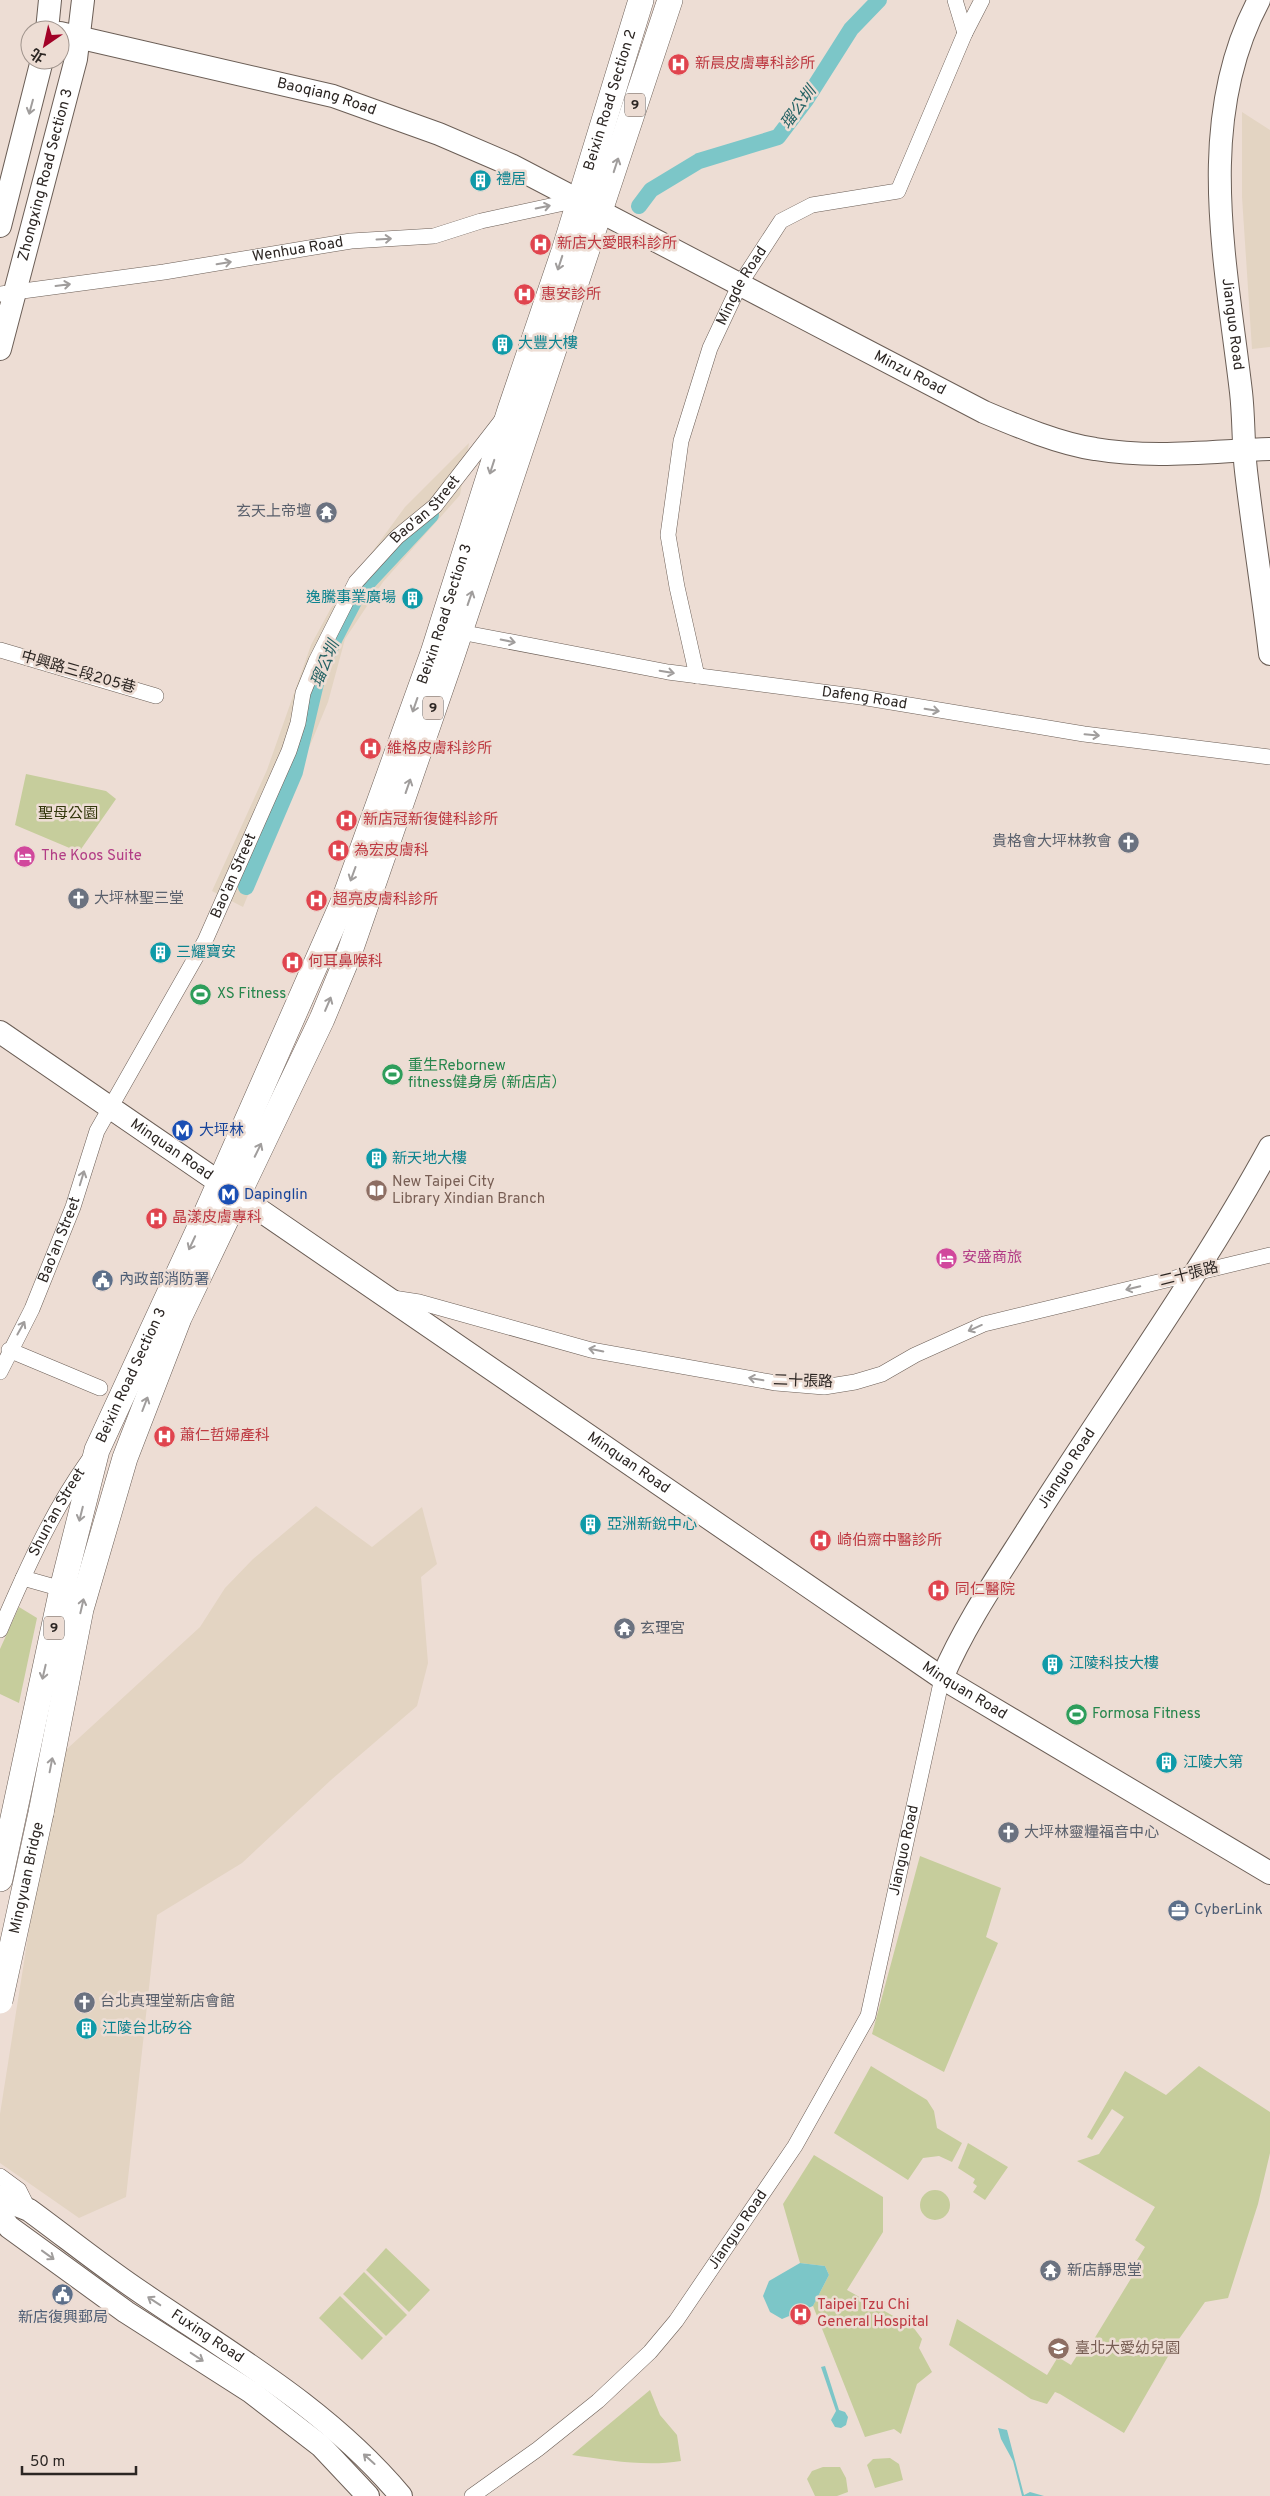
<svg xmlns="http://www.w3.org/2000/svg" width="1270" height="2496" font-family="Overpass,'Noto Sans TC',sans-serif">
	<rect width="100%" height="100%" fill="#edddd4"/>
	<path fill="#e3d4c2" d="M 1242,112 L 1270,130 L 1270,347 L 1252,349 L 1242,197 Z
		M 469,443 L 460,495 L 383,582 L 345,639 L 328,702 L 243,907 L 212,891 L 267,770 L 311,645 L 331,608 L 405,507 Z
		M 316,1506 L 372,1547 L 422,1507 L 437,1564 L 421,1577 L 428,1663 L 417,1706 L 331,1780 L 242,1863 L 157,1915 L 126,2197 L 79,2218 L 0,2163 L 0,2114 L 56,1759 L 200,1627 L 225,1588 L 253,1559 Z"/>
	<path fill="#c6cd9c" d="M 26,774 L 106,791 L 116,799 L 79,852 L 15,825 Z
		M 19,1607 L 37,1618 L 19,1703 L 0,1694 L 0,1649 Z
		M 920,1856 L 1001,1888 L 986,1937 L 998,1943 L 944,2072 L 872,2034 Z
		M 871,2066 L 927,2100 L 934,2111 L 937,2128 L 962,2143 L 952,2162 L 939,2156 L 923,2158 L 908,2180 L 834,2133 Z
		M 1199,2066 L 1270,2112 L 1270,2153 L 1258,2204 L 1228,2298 L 1205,2302 L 1174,2346 L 1124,2433 L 1060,2394 L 1055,2392 L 1047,2404 L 1031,2399 L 949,2345 L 957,2319 L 1047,2375 L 1058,2357 L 1071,2365 L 1083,2346 L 1088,2349 L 1138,2267 L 1134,2265 L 1145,2247 L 1135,2240 L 1155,2207 L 1077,2161 L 1099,2154 L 1124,2117 L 1112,2109 L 1092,2140 L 1087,2137 L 1125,2071 L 1166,2095 Z
		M 968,2143 L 1008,2167 L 985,2200 L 973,2192 L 977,2186 L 973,2183 L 975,2179 L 958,2168 Z
		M 814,2155 L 883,2197 L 883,2232 L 847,2290 L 913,2327 L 922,2339 L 919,2348 L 932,2372 L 917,2384 L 901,2434 L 894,2429 L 865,2437 L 813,2306 L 829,2275 L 825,2266 L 800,2263 L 783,2204 Z
		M920 2205a15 15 0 1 1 30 0a15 15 0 1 1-30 0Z
		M 386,2248 L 430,2290 L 409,2312 L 366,2270 Z
		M 364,2272 L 407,2315 L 386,2336 L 343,2294 Z
		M 340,2296 L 383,2338 L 362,2360 L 319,2318 Z
		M 650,2390 L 660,2415 L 677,2435 L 681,2461 C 645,2467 608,2460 572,2455 Z
		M 890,2458 L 899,2464 L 903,2480 L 875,2488 L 867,2465 L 873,2459 Z
		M 823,2467 L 840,2467 L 846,2478 L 848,2492 L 837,2496 L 815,2496 L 807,2479 L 812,2471 Z"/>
	<path fill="#7cc6c8" d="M 800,2263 L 825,2266 L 829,2275 L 813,2306 L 782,2319 L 770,2312 L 763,2296 L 769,2281 Z
		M 825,2366 L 839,2410 L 845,2412 L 848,2417 L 846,2425 L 841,2428 L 835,2427 L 831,2420 L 836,2411 L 821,2367 Z
		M 998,2428 L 1007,2430 L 1024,2495 L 1030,2492 L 1044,2496 L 1022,2496 L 1013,2461 L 1001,2439 Z"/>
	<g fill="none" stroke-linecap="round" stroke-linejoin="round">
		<path stroke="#7cc6c8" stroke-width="16" d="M 639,206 L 651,190 L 699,161 L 778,137 L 806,100 L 851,29 L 879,0
			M 246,887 L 295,772 L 318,675 L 336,636 L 359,592 L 431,515"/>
		<defs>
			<g id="street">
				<path d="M 955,0 L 965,33"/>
				<path id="s1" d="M 0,294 L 164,272 L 351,241 L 434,236 L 481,221 L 578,200"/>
				<path id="s2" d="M 460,632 L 668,672 L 861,697 L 1084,734 L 1270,757"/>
				<path d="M 0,650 L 156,696"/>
				<path id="s3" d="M 697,676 L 677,587 L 668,535 L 681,441 L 710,348 L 740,284 L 781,221 L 812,205 L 898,191 L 965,33 L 982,0"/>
				<path d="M 393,1298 L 419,1302 L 591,1350 L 776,1383 L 824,1387 L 855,1382 L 882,1374 L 915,1355 L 984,1324 L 1270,1255"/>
				<path d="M 9,1350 L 100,1388"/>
				<path id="s4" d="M 0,1372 L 32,1309 L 73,1207 L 97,1131 L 205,941 L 289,751 L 298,723 L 303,693 L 316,661 L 356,582 L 397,537 L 435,506 L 501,421"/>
				<path d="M 23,1578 L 62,1589 L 66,1581"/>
				<path id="s5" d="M 0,1630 C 25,1572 51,1513 88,1461"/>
				<path d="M 0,2176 L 19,2190 L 29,2210"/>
				<path id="s6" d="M 472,2496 L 538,2449 L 598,2401 L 650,2352 L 676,2321 L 795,2146 L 868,2016 L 942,1678"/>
			</g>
			<g id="secondary">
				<path id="s7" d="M 1259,0 C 1194,121 1226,263 1241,392 C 1244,418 1243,445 1246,471 C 1253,532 1263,593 1270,654"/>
				<path d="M 47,30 L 50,0"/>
				<path id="s8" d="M 60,33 L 333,96 L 439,134 L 511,165 L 984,412 C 1017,426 1060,444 1095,449 C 1153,459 1213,451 1270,449"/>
				<path d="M 0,226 L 42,60"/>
				<path id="s9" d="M 0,349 L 76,59 L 83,0"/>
				<path id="s10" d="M 0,1032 L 942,1678 L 1270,1873"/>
				<path id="s11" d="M 942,1678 C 966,1622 1001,1572 1033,1521 C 1112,1396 1199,1277 1270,1147"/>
				<path id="s12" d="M 0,2196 L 9,2202 L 29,2210 C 66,2237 103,2267 142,2293 C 233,2355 329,2410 401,2496"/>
				<path d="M 0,2215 L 9,2227 L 126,2312 L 251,2392 L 321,2446 L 368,2496"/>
			</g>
			<g id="primary">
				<path d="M 41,1813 L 81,1609 L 125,1458 L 179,1318 L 322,1019 L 349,954 L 451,659 L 670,0"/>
				<path id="s13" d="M 0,1879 L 62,1589 L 97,1450 L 205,1216 L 344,900 L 433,653 L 510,410 L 564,251 L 641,0"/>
			</g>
		</defs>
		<use href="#street" stroke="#6b5e56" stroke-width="16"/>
		<use href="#secondary" stroke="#6b5e56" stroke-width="24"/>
		<use href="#primary" stroke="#6b5e56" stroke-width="26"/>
		<use href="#street" stroke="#fff" stroke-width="15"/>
		<use href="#secondary" stroke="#fff" stroke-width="22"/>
		<use href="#primary" stroke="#fff" stroke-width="25"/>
		<defs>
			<g id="primary-bridge">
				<path id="s14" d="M 0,2001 L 41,1813"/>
			</g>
		</defs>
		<use href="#primary-bridge" stroke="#6b5e56" stroke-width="26" stroke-linecap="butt"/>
		<use href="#primary-bridge" stroke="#fff" stroke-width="25"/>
	</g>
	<defs><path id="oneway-shaft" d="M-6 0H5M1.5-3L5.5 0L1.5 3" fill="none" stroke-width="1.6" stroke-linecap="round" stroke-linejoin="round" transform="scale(1.25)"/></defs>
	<g stroke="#a09d9c">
		<use href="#oneway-shaft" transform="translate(31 107) rotate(105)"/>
		<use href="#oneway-shaft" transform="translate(616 165) rotate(-72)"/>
		<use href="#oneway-shaft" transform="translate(543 207) rotate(-12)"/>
		<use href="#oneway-shaft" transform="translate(384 239) rotate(-3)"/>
		<use href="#oneway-shaft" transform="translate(224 263) rotate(-9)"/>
		<use href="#oneway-shaft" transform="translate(560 263) rotate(108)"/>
		<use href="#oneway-shaft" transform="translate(63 285) rotate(-7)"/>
		<use href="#oneway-shaft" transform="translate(492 467) rotate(108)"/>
		<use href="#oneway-shaft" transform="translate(470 598) rotate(-71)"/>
		<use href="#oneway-shaft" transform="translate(508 641) rotate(11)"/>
		<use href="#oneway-shaft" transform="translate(667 672) rotate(10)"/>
		<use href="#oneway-shaft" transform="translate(415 705) rotate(109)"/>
		<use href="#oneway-shaft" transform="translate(932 710) rotate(9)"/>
		<use href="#oneway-shaft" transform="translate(1092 735) rotate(5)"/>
		<use href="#oneway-shaft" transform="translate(408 786) rotate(-71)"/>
		<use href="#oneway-shaft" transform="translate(353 874) rotate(110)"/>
		<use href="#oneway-shaft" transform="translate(328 1004) rotate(-67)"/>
		<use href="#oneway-shaft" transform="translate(258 1150) rotate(-64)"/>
		<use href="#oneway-shaft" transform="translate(82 1178) rotate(-73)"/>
		<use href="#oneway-shaft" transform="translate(192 1243) rotate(115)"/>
		<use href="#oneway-shaft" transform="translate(1133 1288) rotate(166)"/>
		<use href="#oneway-shaft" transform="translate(21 1328) rotate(-61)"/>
		<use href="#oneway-shaft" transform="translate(975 1328) rotate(156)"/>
		<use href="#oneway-shaft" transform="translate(596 1350) rotate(-169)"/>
		<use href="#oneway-shaft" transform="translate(756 1379) rotate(-170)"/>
		<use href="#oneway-shaft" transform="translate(145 1404) rotate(-69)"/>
		<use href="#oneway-shaft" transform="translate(81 1514) rotate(104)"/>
		<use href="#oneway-shaft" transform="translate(82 1606) rotate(-77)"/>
		<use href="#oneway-shaft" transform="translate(44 1672) rotate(103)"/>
		<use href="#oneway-shaft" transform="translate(51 1765) rotate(-79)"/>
		<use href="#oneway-shaft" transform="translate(48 2255) rotate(36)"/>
		<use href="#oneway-shaft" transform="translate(154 2301) rotate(-147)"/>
		<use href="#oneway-shaft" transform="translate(197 2357) rotate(33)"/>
		<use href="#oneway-shaft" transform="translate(369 2459) rotate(-138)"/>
	</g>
	<defs>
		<symbol id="hospital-disc" viewBox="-11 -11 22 22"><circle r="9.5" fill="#e0444e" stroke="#edddd4"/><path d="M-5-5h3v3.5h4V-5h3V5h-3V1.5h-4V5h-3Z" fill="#fff"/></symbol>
		<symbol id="building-disc" viewBox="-11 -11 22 22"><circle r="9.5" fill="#0f9aa8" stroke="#edddd4"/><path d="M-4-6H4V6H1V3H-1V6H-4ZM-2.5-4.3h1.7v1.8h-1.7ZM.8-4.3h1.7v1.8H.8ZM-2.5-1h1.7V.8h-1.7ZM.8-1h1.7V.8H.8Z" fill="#fff"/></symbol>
		<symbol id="temple-disc" viewBox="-11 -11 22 22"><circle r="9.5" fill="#6b7280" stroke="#edddd4"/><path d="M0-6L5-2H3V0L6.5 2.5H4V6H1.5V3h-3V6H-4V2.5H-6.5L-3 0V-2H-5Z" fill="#fff"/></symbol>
		<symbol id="church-disc" viewBox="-11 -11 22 22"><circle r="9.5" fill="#6b7280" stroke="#edddd4"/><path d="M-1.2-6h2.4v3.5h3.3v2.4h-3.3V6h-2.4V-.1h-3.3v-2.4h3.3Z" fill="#fff"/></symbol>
		<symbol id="hotel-disc" viewBox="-11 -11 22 22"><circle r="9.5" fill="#d1479c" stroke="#edddd4"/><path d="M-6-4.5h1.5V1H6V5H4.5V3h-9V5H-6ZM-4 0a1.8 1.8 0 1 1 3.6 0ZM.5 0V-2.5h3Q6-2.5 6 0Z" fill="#fff"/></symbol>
		<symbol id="stadium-disc" viewBox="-11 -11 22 22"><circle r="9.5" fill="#2e9e5b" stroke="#edddd4"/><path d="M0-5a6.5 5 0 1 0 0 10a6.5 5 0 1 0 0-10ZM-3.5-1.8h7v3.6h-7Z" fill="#fff"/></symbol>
		<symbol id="metro-disc" viewBox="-11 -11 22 22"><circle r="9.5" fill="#1a4fb4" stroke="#edddd4"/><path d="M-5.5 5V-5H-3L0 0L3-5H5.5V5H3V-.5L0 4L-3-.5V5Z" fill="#fff"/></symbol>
		<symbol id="library-disc" viewBox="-11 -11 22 22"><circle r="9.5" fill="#8d6e63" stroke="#edddd4"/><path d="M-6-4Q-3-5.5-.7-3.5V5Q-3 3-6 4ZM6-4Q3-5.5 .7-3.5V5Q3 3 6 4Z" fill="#fff"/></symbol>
		<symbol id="civic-disc" viewBox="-11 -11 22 22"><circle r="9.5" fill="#5c6f8a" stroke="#edddd4"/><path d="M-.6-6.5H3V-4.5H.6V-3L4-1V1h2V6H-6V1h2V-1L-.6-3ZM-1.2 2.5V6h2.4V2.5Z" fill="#fff"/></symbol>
		<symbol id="office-disc" viewBox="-11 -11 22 22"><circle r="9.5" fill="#5c6f8a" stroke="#edddd4"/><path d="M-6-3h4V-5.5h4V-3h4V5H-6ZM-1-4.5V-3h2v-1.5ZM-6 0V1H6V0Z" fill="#fff"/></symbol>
		<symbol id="school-disc" viewBox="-11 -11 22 22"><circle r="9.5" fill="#8d6e63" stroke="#edddd4"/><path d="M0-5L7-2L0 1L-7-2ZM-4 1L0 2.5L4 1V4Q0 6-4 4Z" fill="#fff"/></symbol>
	</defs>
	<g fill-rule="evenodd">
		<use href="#hospital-disc" x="666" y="52" width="25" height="25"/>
		<use href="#building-disc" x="468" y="168" width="25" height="25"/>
		<use href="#hospital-disc" x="528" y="232" width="25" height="25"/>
		<use href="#hospital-disc" x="512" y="282" width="25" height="25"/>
		<use href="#building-disc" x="490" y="332" width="25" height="25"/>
		<use href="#temple-disc" x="314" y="500" width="25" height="25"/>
		<use href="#building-disc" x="400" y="586" width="25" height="25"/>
		<use href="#hospital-disc" x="358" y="736" width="25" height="25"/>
		<use href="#hospital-disc" x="334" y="808" width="25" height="25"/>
		<use href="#church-disc" x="1116" y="830" width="25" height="25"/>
		<use href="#hospital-disc" x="326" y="838" width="25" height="25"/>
		<use href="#hotel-disc" x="12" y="844" width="25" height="25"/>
		<use href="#church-disc" x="66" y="886" width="25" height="25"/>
		<use href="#hospital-disc" x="304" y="888" width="25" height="25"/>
		<use href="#building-disc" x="148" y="940" width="25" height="25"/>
		<use href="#hospital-disc" x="280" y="950" width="25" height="25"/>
		<use href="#stadium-disc" x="188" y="982" width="25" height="25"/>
		<use href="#stadium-disc" x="380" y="1062" width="25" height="25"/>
		<use href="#metro-disc" x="170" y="1118" width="25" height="25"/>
		<use href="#building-disc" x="364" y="1146" width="25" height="25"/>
		<use href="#library-disc" x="364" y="1178" width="25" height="25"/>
		<use href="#metro-disc" x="216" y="1182" width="25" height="25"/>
		<use href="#hospital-disc" x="144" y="1206" width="25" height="25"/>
		<use href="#hotel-disc" x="934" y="1246" width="25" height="25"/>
		<use href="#civic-disc" x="90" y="1268" width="25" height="25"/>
		<use href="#hospital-disc" x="152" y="1424" width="25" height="25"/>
		<use href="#building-disc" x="578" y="1512" width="25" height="25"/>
		<use href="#hospital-disc" x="808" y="1528" width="25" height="25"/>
		<use href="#hospital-disc" x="926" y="1578" width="25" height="25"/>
		<use href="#temple-disc" x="612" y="1616" width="25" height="25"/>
		<use href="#building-disc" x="1040" y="1652" width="25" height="25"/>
		<use href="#stadium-disc" x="1064" y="1702" width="25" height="25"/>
		<use href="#building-disc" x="1154" y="1750" width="25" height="25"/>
		<use href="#church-disc" x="996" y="1820" width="25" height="25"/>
		<use href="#office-disc" x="1166" y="1898" width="25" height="25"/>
		<use href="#church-disc" x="72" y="1990" width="25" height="25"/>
		<use href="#building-disc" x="74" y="2016" width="25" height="25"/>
		<use href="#temple-disc" x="1038" y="2258" width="25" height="25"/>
		<use href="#civic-disc" x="50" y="2282" width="25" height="25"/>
		<use href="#hospital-disc" x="788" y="2302" width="25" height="25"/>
		<use href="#school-disc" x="1046" y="2336" width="25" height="25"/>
	</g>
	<g text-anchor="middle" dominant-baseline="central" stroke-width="5" stroke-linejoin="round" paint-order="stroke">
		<g fill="#edddd4" stroke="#665d58" stroke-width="1">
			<rect x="625" y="93.5" width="20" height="23" rx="4"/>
			<rect x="423" y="696.5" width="20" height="23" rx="4"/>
			<rect x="44" y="1616.5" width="20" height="23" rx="4"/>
		</g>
		<g font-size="14" font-weight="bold" fill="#2c2623">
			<text x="635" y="105">9</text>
			<text x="433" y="708">9</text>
			<text x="54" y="1628">9</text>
		</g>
		<g font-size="15" fill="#be3a42" stroke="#edddd4" text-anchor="start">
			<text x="695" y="64">新晨皮膚專科診所</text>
			<text x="557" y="244">新店大愛眼科診所</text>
			<text x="541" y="295">惠安診所</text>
			<text x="387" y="749">維格皮膚科診所</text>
			<text x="363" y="820">新店冠新復健科診所</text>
			<text x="354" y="851">為宏皮膚科</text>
			<text x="333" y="900">超亮皮膚科診所</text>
			<text x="308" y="962">何耳鼻喉科</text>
			<text x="172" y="1218">晶漾皮膚專科</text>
			<text x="180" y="1436">蕭仁哲婦產科</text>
			<text x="837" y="1541">崎伯齋中醫診所</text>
			<text x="955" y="1590">同仁醫院</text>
			<text x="817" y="2305">Taipei Tzu Chi<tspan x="817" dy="17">General Hospital</tspan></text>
		</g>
		<g font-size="15" fill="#2c2623" stroke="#edddd4">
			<text stroke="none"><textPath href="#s8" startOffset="274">Baoqiang Road</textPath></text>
			<text stroke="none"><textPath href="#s13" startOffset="1886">Beixin Road Section 2</textPath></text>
			<text stroke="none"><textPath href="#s9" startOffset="180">Zhongxing Road Section 3</textPath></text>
			<text stroke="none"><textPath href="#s1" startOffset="301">Wenhua Road</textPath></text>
			<text stroke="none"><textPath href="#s3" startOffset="406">Mingde Road</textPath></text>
			<text stroke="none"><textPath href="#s7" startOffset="331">Jianguo Road</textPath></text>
			<text stroke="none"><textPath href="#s8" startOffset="921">Minzu Road</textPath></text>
			<text stroke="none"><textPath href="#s4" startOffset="970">Bao'an Street</textPath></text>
			<text stroke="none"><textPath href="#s13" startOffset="1346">Beixin Road Section 3</textPath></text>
			<text transform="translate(78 673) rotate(16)">中興路三段205巷</text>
			<text stroke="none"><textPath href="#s2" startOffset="410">Dafeng Road</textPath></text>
			<text stroke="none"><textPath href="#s4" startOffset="550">Bao'an Street</textPath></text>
			<text stroke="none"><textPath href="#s10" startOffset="208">Minquan Road</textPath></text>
			<text stroke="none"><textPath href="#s4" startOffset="145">Bao'an Street</textPath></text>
			<text transform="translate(1189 1275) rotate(-14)">二十張路</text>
			<text stroke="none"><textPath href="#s13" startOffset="522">Beixin Road Section 3</textPath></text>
			<text transform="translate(803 1382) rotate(2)">二十張路</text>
			<text stroke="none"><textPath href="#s10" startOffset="762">Minquan Road</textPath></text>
			<text stroke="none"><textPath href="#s11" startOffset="244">Jianguo Road</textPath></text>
			<text stroke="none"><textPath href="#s5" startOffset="131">Shun’an Street</textPath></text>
			<text stroke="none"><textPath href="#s10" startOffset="1168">Minquan Road</textPath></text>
			<text stroke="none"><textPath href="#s6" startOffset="800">Jianguo Road</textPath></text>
			<text stroke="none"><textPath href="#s14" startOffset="126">Mingyuan Bridge</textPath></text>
			<text stroke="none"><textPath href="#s6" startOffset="380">Jianguo Road</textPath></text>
			<text stroke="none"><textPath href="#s12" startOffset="251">Fuxing Road</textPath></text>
		</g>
		<g font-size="15" fill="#0d838f" stroke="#edddd4" text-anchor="start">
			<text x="496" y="180">禮居</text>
			<text x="518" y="344">大豐大樓</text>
			<text x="396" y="598" text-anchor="end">逸騰事業廣場</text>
			<text x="176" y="953">三耀寶安</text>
			<text x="392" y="1159">新天地大樓</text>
			<text x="607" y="1525">亞洲新銳中心</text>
			<text x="1069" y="1664">江陵科技大樓</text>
			<text x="1183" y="1763">江陵大第</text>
			<text x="102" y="2029">江陵台北矽谷</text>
		</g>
		<g font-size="15" fill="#5b616d" stroke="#edddd4" text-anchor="start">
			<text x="311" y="512" text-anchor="end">玄天上帝壇</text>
			<text x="1112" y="842" text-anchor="end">貴格會大坪林教會</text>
			<text x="94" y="899">大坪林聖三堂</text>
			<text x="640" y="1629">玄理宮</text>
			<text x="1024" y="1833">大坪林靈糧福音中心</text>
			<text x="100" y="2002">台北真理堂新店會館</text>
			<text x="1067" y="2271">新店靜思堂</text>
		</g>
		<g font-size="15" fill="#33370c" stroke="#edddd4">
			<text x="68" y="814">聖母公園</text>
		</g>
		<g font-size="15" fill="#b23c85" stroke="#edddd4" text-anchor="start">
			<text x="41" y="856">The Koos Suite</text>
			<text x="962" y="1258">安盛商旅</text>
		</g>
		<g font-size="15" fill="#27864d" stroke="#edddd4" text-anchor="start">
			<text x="217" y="994">XS Fitness</text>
			<text x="408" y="1066">重生Rebornew<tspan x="408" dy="17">fitness健身房 (新店店）</tspan></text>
			<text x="1092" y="1714">Formosa Fitness</text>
		</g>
		<g font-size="15" fill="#164399" stroke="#edddd4" text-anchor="start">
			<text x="199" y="1131">大坪林</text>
			<text x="244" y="1195">Dapinglin</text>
		</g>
		<g font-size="15" fill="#785e54" stroke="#edddd4" text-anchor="start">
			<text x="392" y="1182">New Taipei City<tspan x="392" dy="17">Library Xindian Branch</tspan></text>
			<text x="1075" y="2349">臺北大愛幼兒園</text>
		</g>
		<g font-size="15" fill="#4e5e75" stroke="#edddd4" text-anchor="start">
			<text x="119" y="1280">內政部消防署</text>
			<text x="1194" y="1910">CyberLink</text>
			<text x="63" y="2318" text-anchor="middle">新店復興郵局</text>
		</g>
		<g font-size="16" font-style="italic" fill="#236163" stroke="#edddd4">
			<text transform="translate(799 108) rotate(-54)">瑠公圳</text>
			<text transform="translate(326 664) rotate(-67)">瑠公圳</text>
		</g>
	</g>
	<g transform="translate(45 45) rotate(214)"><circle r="24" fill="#edddd4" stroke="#a0948d"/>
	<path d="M0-4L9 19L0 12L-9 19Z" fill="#a20227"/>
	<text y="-8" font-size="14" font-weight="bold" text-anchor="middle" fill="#2c2623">北</text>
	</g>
	<path d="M22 2466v8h114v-8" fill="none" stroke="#2c2623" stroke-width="2.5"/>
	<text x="30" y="2466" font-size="15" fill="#2c2623" stroke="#edddd4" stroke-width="4" paint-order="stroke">50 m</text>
</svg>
